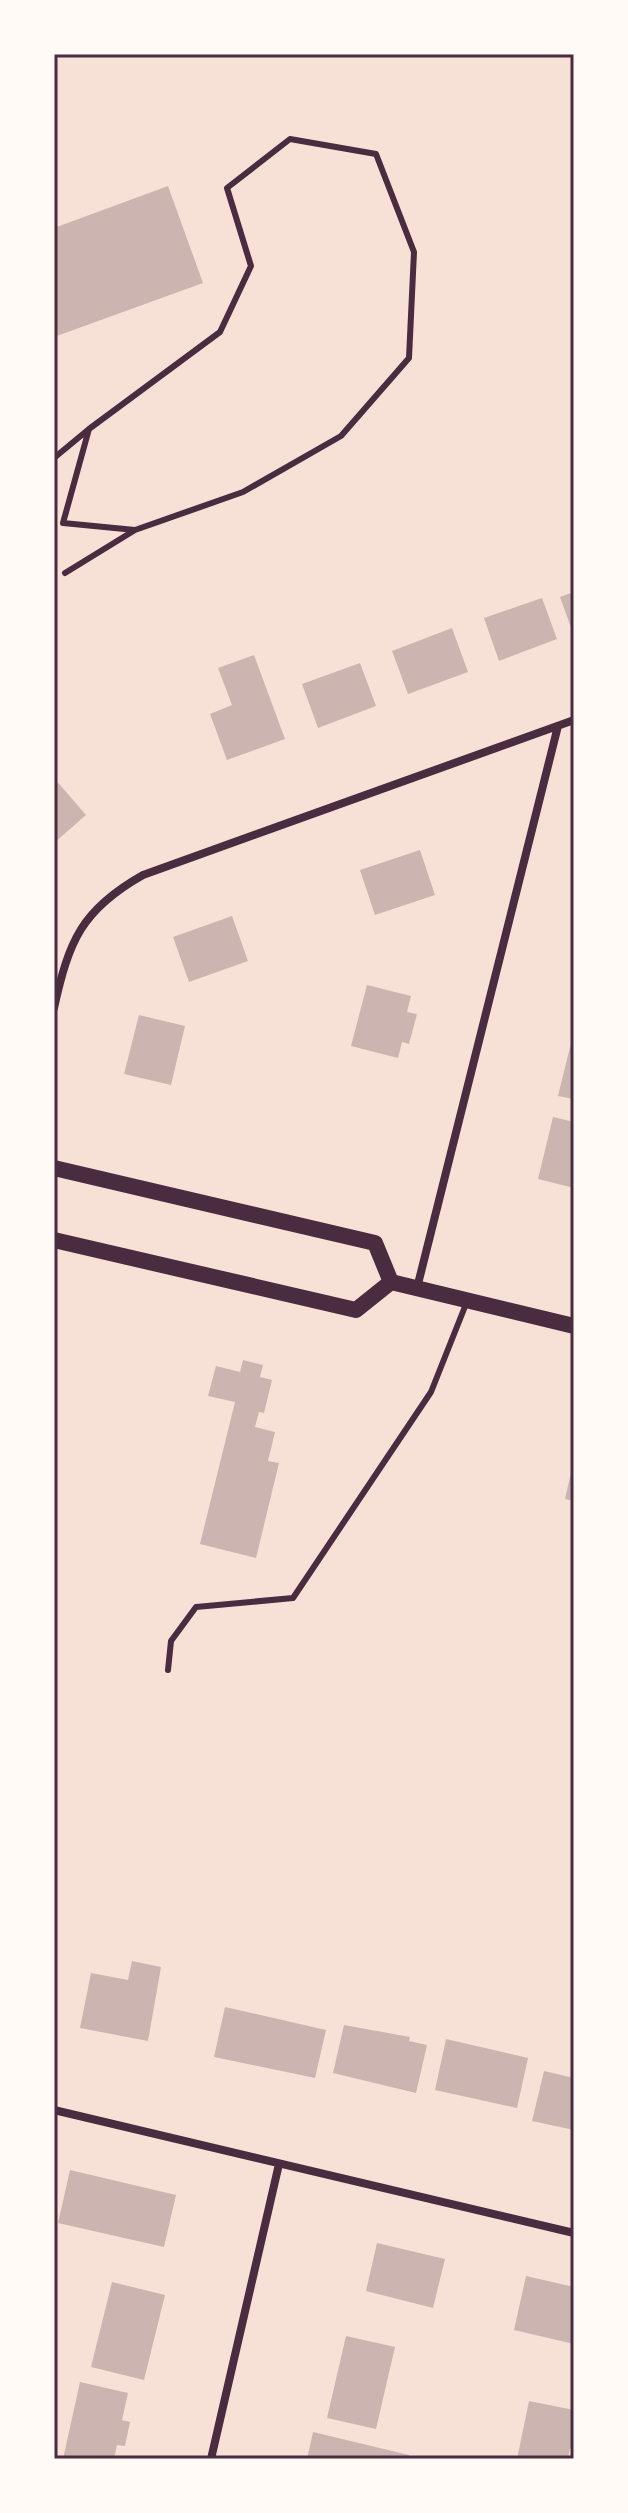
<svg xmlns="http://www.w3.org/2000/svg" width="628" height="2513" font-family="'PT Serif',serif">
	<rect width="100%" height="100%" fill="#f7e1d7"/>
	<path fill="#ccb4b1" d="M 168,186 L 203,283 L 54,337 L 54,228 Z
		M 574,592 L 574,636 L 560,597 Z
		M 542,598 L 557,639 L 499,661 L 484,618 Z
		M 452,628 L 468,672 L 408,694 L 392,651 Z
		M 254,655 L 285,739 L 227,760 L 210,714 L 232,705 L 218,668 Z
		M 360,663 L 376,706 L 318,728 L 302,684 Z
		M 54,778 L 86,815 L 54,843 Z
		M 420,850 L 435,895 L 375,915 L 360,870 Z
		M 232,916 L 248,961 L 189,982 L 173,937 Z
		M 367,985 L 411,996 L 407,1012 L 417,1014 L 409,1044 L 402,1042 L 398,1058 L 351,1046 Z
		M 139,1015 L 185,1026 L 171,1085 L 124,1074 Z
		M 574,1031 L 574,1099 L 558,1096 Z
		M 553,1117 L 574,1122 L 574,1188 L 538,1179 Z
		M 243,1360 L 263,1365 L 260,1377 L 272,1380 L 264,1413 L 259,1412 L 255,1427 L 275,1432 L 268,1461 L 279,1463 L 256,1558 L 200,1544 L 235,1402 L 208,1396 L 216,1366 L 240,1372 Z
		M 573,1464 L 574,1464 L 574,1501 L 565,1499 Z
		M 132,1961 L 161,1967 L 148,2041 L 80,2028 L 91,1973 L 128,1980 Z
		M 225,2007 L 326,2030 L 315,2078 L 214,2057 Z
		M 344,2025 L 410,2037 L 409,2041 L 427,2045 L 416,2093 L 333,2073 Z
		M 446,2039 L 528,2058 L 517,2108 L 435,2090 Z
		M 544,2071 L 574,2078 L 574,2130 L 532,2121 Z
		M 70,2170 L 176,2195 L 164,2247 L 58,2223 Z
		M 377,2243 L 445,2259 L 433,2308 L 366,2291 Z
		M 526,2276 L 574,2287 L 574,2344 L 514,2330 Z
		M 112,2282 L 165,2295 L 144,2380 L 91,2367 Z
		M 346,2336 L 395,2347 L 376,2429 L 327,2418 Z
		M 80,2382 L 128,2393 L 122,2420 L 130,2422 L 125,2446 L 117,2445 L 114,2459 L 63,2459 Z
		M 529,2401 L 574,2410 L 574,2448 L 570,2448 L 568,2459 L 517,2459 Z
		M 313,2432 L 409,2455 L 408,2459 L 307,2459 Z"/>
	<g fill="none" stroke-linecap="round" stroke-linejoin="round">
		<path stroke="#4a2c40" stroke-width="6" d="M 54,458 L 89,429
			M 65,573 L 135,530 L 63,523 L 89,429 L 220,332 L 251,266 L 227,188 L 290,139 L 376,154 L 414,252 L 409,358 L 341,436 L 243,492 L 135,530
			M 168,1670 L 171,1641 L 196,1607 L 293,1598 L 431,1392 L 466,1304"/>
		<path stroke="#4a2c40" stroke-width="8" d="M 54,1008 C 69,941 81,910 143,875 L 574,720
			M 417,1288 L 558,726
			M 54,2110 L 574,2233
			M 211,2459 L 279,2164"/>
		<path stroke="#4a2c40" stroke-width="16" d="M 54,1168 L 375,1243 L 391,1282
			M 54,1240 L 356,1310 L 391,1282
			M 391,1282 L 574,1326"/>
	</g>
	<rect width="628" height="2513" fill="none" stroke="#fffaf5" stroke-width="112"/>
	<rect x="56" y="56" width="516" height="2401" fill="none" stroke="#4a2c40" stroke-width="3"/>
</svg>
